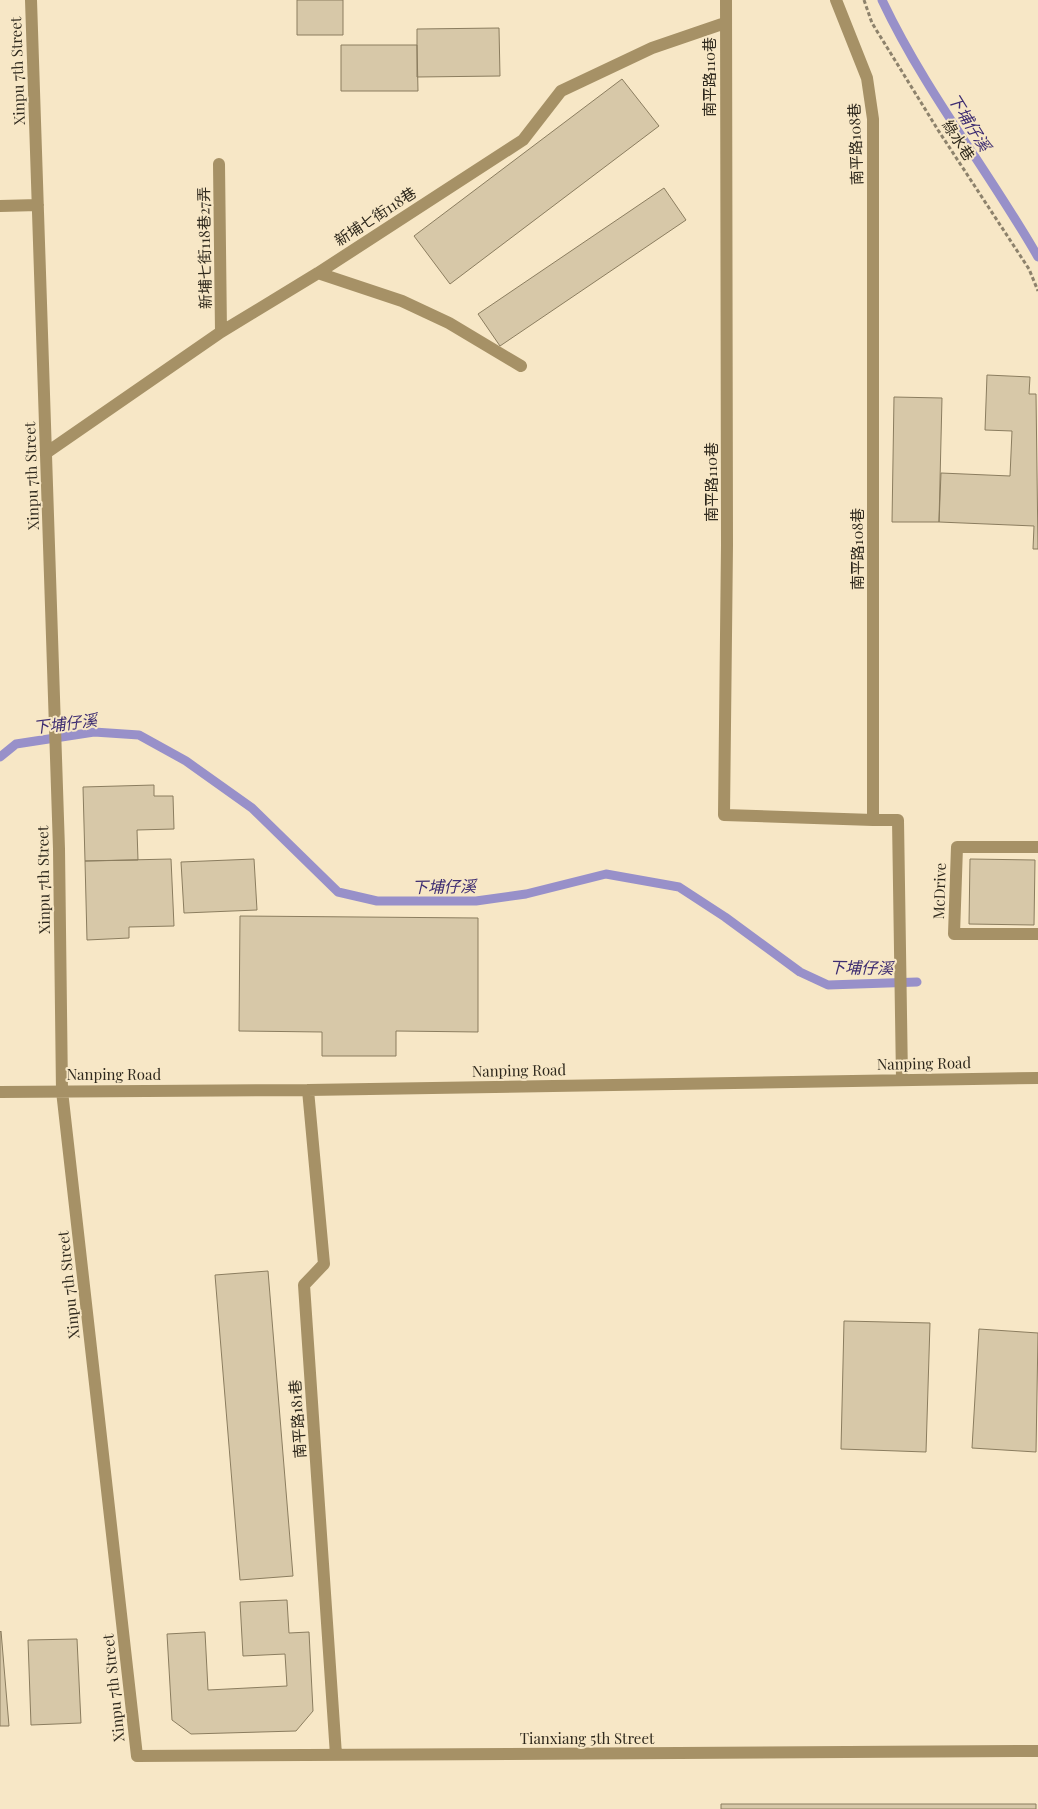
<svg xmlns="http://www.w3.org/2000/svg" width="1038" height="1809" font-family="'Playfair Display','Noto Sans TC',serif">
	<rect width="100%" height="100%" fill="#f7e7c6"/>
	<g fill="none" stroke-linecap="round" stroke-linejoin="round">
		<path stroke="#9890c9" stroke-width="9" d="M 882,0 C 925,91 988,170 1038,257
			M 0,757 L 16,744 L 94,732 L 139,735 L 186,761 L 252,808 L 338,892 L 377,901 L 476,901 L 526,894 L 606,874 L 679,887 L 725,917 L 800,972 L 828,985 L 917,982"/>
	</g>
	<path fill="#d7c8a8" stroke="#8b7d5f" d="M 297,0 L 343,0 L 343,35 L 297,35 Z
		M 499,28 L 500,76 L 417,77 L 417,29 Z
		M 341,45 L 417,45 L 418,91 L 341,91 Z
		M 622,79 L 659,126 L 450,284 L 414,236 Z
		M 664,188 L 686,220 L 500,346 L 478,314 Z
		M 987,375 L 1030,377 L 1029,394 L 1036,394 L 1038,549 L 1033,549 L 1034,526 L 939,522 L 941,473 L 1010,476 L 1012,431 L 985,430 Z
		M 894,397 L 942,398 L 939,522 L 892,522 Z
		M 154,785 L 154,796 L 173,796 L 174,829 L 137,830 L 138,860 L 85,861 L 83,787 Z
		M 171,859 L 174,926 L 129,927 L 129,938 L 87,940 L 85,861 Z
		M 254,859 L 257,910 L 184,913 L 181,862 Z
		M 970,859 L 1035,860 L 1034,925 L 969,924 Z
		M 240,916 L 478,918 L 478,1032 L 396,1031 L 396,1056 L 322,1056 L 322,1032 L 239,1031 Z
		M 268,1271 L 293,1576 L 240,1580 L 215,1275 Z
		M 844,1321 L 930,1323 L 926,1452 L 841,1449 Z
		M 979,1329 L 1038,1333 L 1036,1452 L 972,1448 Z
		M 287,1600 L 289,1633 L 309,1632 L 313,1711 L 296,1731 L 191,1734 L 172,1720 L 167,1634 L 205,1632 L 208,1690 L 287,1686 L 285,1654 L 243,1656 L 240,1602 Z
		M 1,1631 L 9,1726 L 0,1726 L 0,1632 Z
		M 77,1639 L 81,1723 L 31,1725 L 28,1640 Z
		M 721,1804 L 1036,1804 L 1036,1809 L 721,1809 Z"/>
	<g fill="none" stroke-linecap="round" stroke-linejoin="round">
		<path stroke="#8d826c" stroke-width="3" stroke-dasharray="4 2.5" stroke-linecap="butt" d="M 864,0 L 872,23 L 938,130 L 1029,269 L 1038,291"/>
		<path stroke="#a69166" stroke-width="12" d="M 31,0 L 59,849 L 62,1091 L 137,1756 L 1038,1751
			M 726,0 L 727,545 L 724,815 L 873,820
			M 836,0 L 867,78 L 873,119 L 873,820 L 898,820 L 902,1079
			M 219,164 L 221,332
			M 0,206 L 38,205
			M 318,273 L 402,301 L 449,323 L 521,366
			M 46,453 L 221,332 L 318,273 L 523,140 L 561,91 L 652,48 L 725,23
			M 1038,847 L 957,847 L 954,934 L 1038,934
			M 308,1090 L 324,1264 L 304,1285 L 336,1755
			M 0,1092 L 308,1090 L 1038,1078"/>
	</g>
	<g text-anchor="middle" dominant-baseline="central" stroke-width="4" stroke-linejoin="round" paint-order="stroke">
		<g font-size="15" fill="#2f291d" stroke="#f7e7c6">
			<text transform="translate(17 71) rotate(-92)">Xinpu 7th Street</text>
			<text transform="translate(709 77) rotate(-90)">南平路110巷</text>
			<text transform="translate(959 140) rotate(57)">綠水巷</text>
			<text transform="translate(855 144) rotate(-92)">南平路108巷</text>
			<text transform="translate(375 216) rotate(-33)">新埔七街118巷</text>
			<text transform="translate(204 248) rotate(-91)">新埔七街118巷27弄</text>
			<text transform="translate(31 476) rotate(-92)">Xinpu 7th Street</text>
			<text transform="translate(711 482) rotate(-90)">南平路110巷</text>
			<text transform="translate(857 549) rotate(-90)">南平路108巷</text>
			<text transform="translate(43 880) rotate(-91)">Xinpu 7th Street</text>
			<text transform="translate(939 891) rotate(-88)">McDrive</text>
			<text transform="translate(924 1063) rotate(-1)">Nanping Road</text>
			<text transform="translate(519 1070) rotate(-1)">Nanping Road</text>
			<text x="114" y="1074">Nanping Road</text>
			<text transform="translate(68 1285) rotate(-96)">Xinpu 7th Street</text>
			<text transform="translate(297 1419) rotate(-94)">南平路181巷</text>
			<text transform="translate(113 1688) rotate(-96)">Xinpu 7th Street</text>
			<text x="587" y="1738">Tianxiang 5th Street</text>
		</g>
		<g font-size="16" font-style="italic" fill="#3d2c71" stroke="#f7e7c6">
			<text transform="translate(970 122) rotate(58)">下埔仔溪</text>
			<text transform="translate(65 723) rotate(-7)">下埔仔溪</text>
			<text transform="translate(444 886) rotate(-1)">下埔仔溪</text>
			<text transform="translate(861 967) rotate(1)">下埔仔溪</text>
		</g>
	</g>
</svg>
